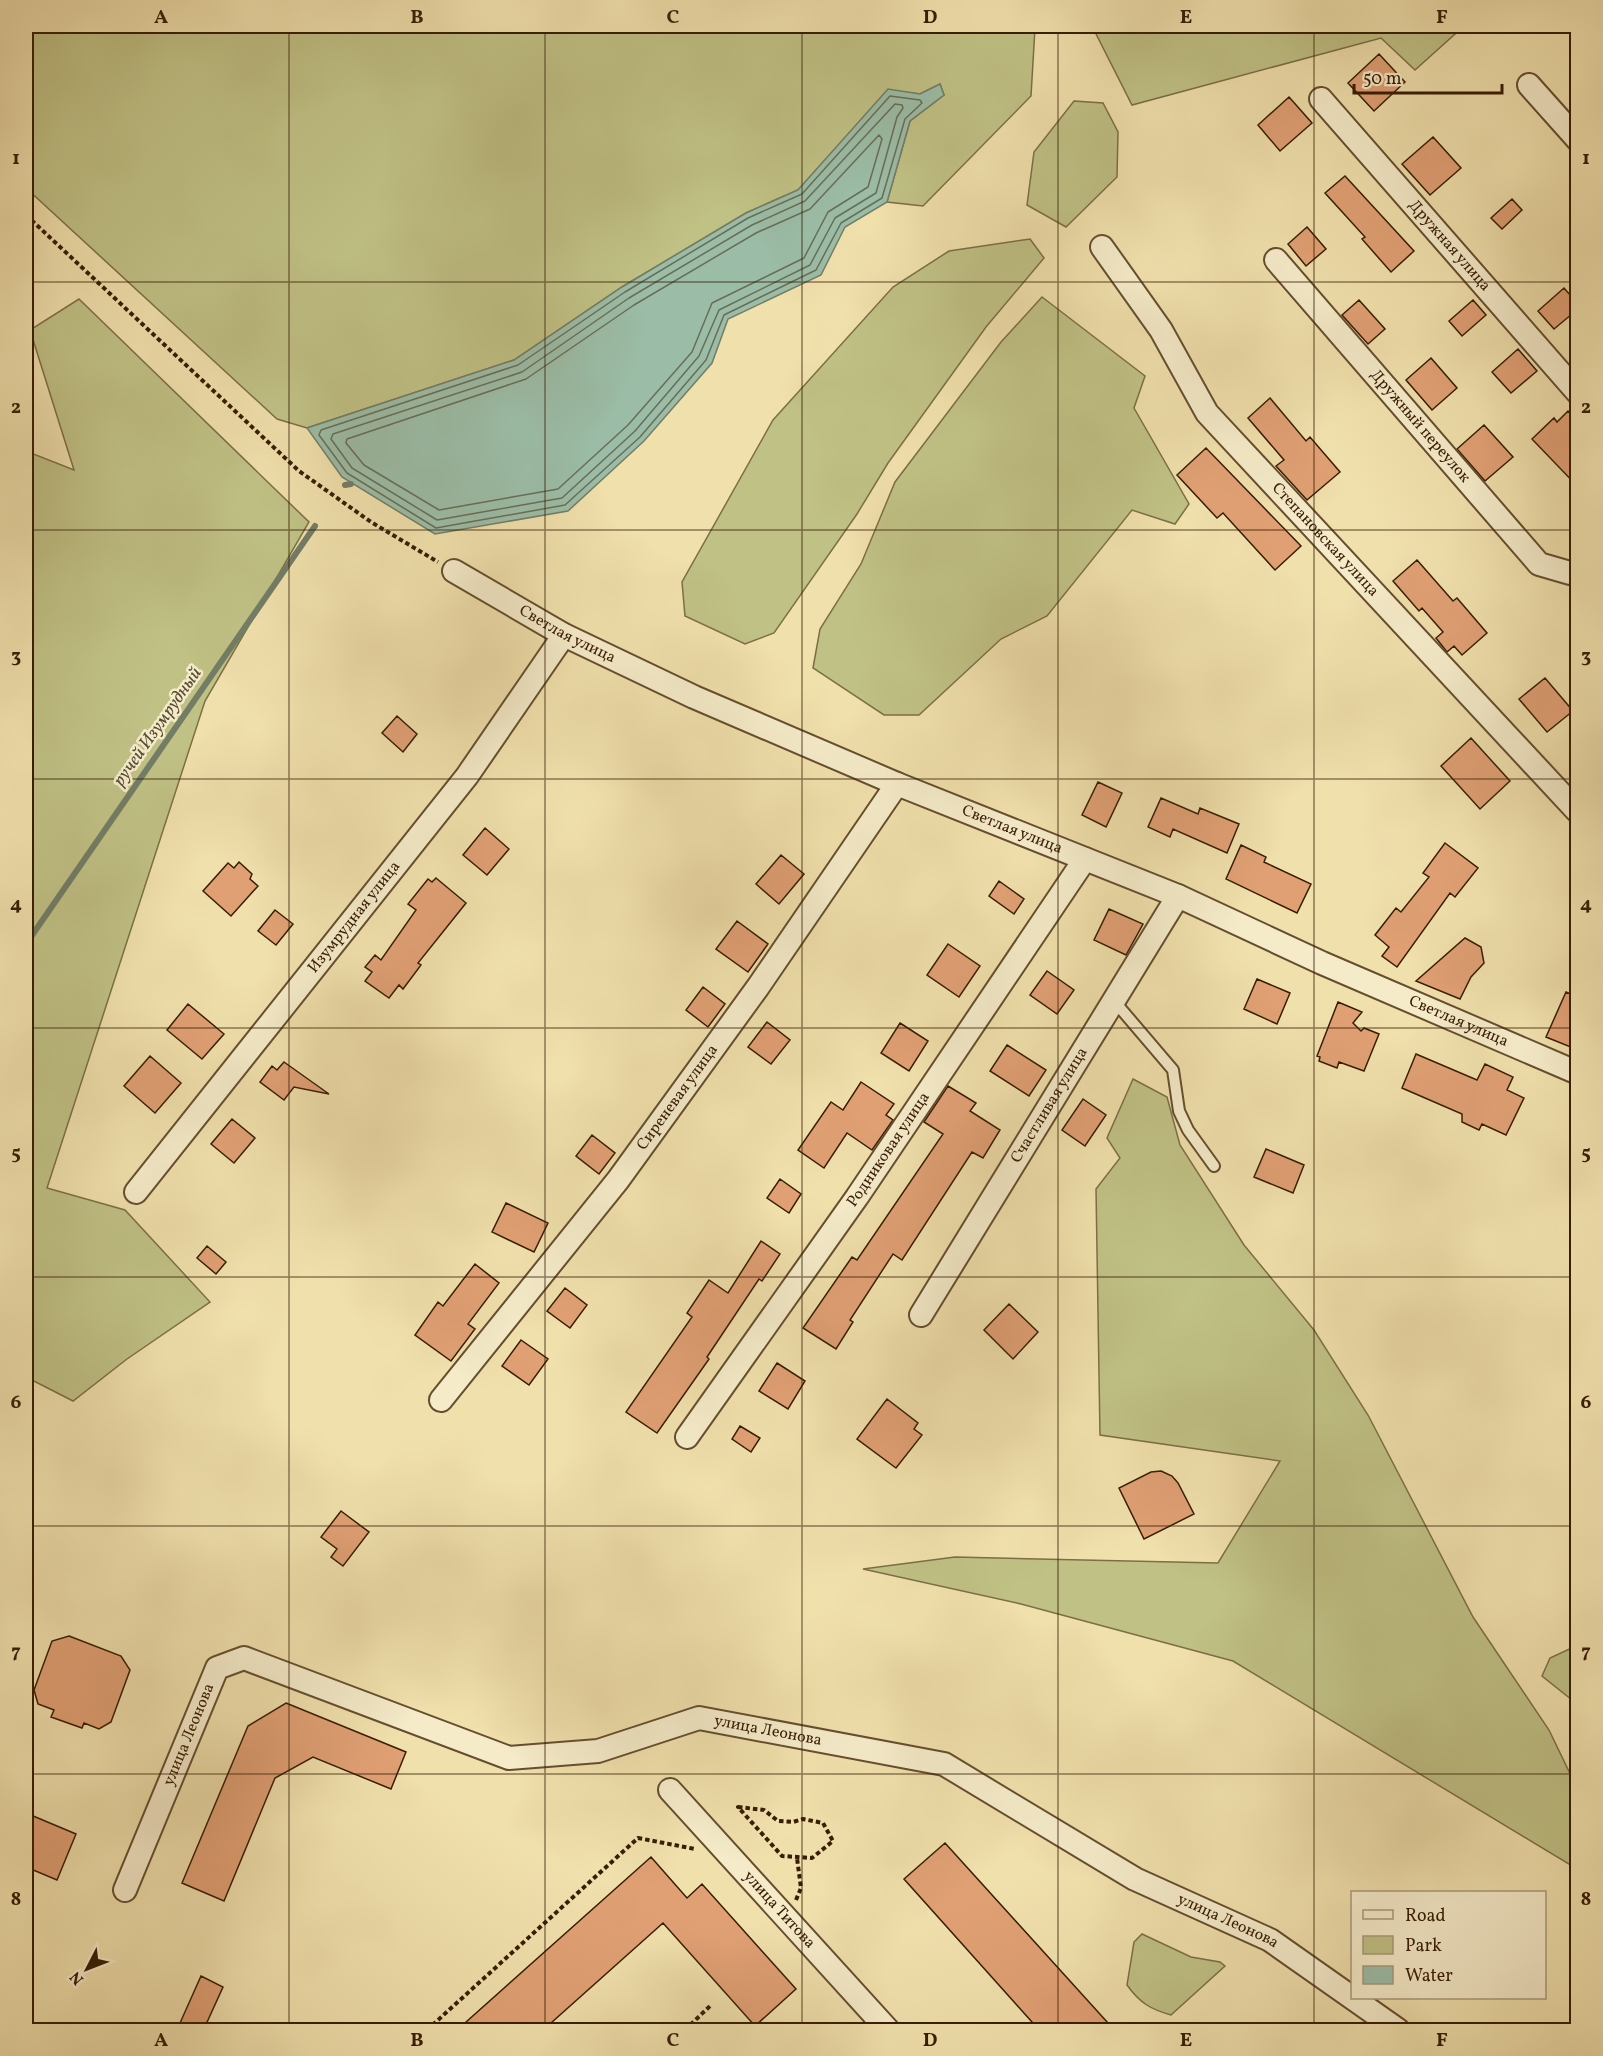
<svg xmlns="http://www.w3.org/2000/svg" width="1603" height="2056" font-family="Vollkorn,serif">
	<rect width="100%" height="100%" fill="#f0e0ac"/>
	<filter id="stains"><feTurbulence type="fractalNoise" baseFrequency=".00333" numOctaves="4"/><feColorMatrix values="0 0 0 0 .2 0 0 0 0 .09 0 0 0 0 .02 0 0 0 .5 -.17"/></filter>
	<radialGradient id="worn" r=".72"><stop offset=".6" stop-color="#630" stop-opacity="0"/><stop offset="1" stop-color="#630" stop-opacity=".3"/></radialGradient>
	<path fill="#c0c185" stroke="#7c6f45" stroke-width="1.5" d="M 26,26 L 1033,26 L 1035,28 L 1031,96 L 923,206 L 887,202 L 910,121 L 944,95 L 940,84 L 920,94 L 888,90 L 798,190 L 746,213 L 622,287 L 514,360 L 307,428 L 277,419 L 26,188 Z
		M 1092,26 L 1464,26 L 1415,70 L 1381,38 L 1132,105 Z
		M 1074,101 L 1103,103 L 1118,132 L 1117,177 L 1066,227 L 1027,205 L 1034,152 Z
		M 1030,239 L 1044,258 L 986,327 L 888,463 L 857,514 L 774,633 L 745,644 L 685,616 L 682,582 L 773,420 L 893,287 L 949,251 Z
		M 1042,297 L 1145,376 L 1134,408 L 1189,504 L 1175,524 L 1132,510 L 1047,616 L 1001,639 L 919,715 L 884,715 L 813,668 L 820,629 L 861,564 L 895,482 L 1001,342 Z
		M 79,299 L 309,522 L 205,701 L 47,1188 L 125,1210 L 210,1302 L 127,1359 L 73,1401 L 26,1377 L 26,619 L 30,611 L 26,599 L 26,451 L 74,470 L 30,330 Z
		M 1133,1079 L 1167,1097 L 1180,1145 L 1244,1245 L 1314,1330 L 1368,1415 L 1473,1617 L 1549,1730 L 1577,1788 L 1577,1869 L 1233,1661 L 1021,1604 L 863,1569 L 955,1557 L 1218,1563 L 1280,1461 L 1100,1435 L 1096,1189 L 1120,1158 L 1107,1138 Z
		M 1577,1641 L 1577,1704 L 1542,1676 L 1550,1658 L 1576,1646 Z
		M 1142,1934 L 1191,1957 L 1220,1962 L 1225,1966 L 1171,2015 C 1150,2009 1140,2003 1127,1985 L 1134,1942 Z"/>
	<path fill="#9bbda7" stroke="#737d66" stroke-width="1.5" d="M 940,84 L 944,95 L 910,121 L 887,202 L 845,227 L 821,275 L 728,319 L 712,363 L 644,441 L 568,511 L 435,534 L 342,477 L 307,428 L 514,360 L 622,287 L 746,213 L 798,190 L 888,89 L 920,94 Z"/>
	<g fill="none" stroke-linecap="round" stroke-linejoin="round">
		<path stroke="#696d56" stroke-width="1.5" d="M 890,96 L 920,100 L 922,103 L 905,119 L 882,198 L 841,223 L 816,270 L 724,315 L 706,360 L 640,437 L 565,505 L 436,528 L 347,473 L 319,435 L 321,430 L 518,365 L 625,292 L 748,218 L 802,194 Z
			M 895,104 L 902,105 L 903,108 L 897,117 L 876,193 L 835,218 L 810,265 L 719,310 L 699,356 L 635,431 L 562,498 L 437,520 L 352,468 L 331,439 L 333,434 L 522,372 L 629,298 L 752,225 L 805,201 Z
			M 879,135 L 882,139 L 868,187 L 828,212 L 804,258 L 712,303 L 692,352 L 628,425 L 558,489 L 439,510 L 364,465 L 346,443 L 347,439 L 526,379 L 634,305 L 756,233 L 810,209 Z"/>
		<path stroke="#737d66" stroke-width="6" d="M 345,485 L 351,484
			M 26,944 L 315,526"/>
	</g>
	<path fill="#e0a074" stroke="#371d05" stroke-width="1.5" d="M 1379,54 L 1405,82 L 1374,111 L 1348,83 Z
		M 1289,97 L 1312,123 L 1280,151 L 1258,125 Z
		M 1433,137 L 1461,168 L 1430,195 L 1402,164 Z
		M 1345,176 L 1414,251 L 1391,272 L 1362,239 L 1365,237 L 1325,193 Z
		M 1512,199 L 1522,210 L 1502,229 L 1491,218 Z
		M 1307,227 L 1326,249 L 1306,266 L 1288,244 Z
		M 1564,288 L 1578,304 L 1578,309 L 1554,329 L 1538,311 Z
		M 1359,300 L 1385,329 L 1368,344 L 1342,315 Z
		M 1473,300 L 1486,315 L 1462,336 L 1449,321 Z
		M 1518,349 L 1537,371 L 1511,393 L 1492,372 Z
		M 1431,358 L 1457,388 L 1432,410 L 1406,380 Z
		M 1270,398 L 1306,441 L 1310,437 L 1340,472 L 1307,500 L 1276,466 L 1284,460 L 1248,418 Z
		M 1568,411 L 1578,421 L 1578,487 L 1532,439 L 1554,418 L 1557,422 Z
		M 1484,425 L 1513,457 L 1485,481 L 1457,449 Z
		M 1206,448 L 1301,546 L 1275,570 L 1223,513 L 1217,518 L 1177,475 Z
		M 1417,560 L 1453,601 L 1457,598 L 1487,633 L 1462,655 L 1454,646 L 1447,652 L 1436,638 L 1443,632 L 1422,608 L 1419,611 L 1393,581 Z
		M 1545,678 L 1573,711 L 1547,732 L 1519,699 Z
		M 397,716 L 417,734 L 403,752 L 382,733 Z
		M 1471,738 L 1510,781 L 1480,809 L 1441,766 Z
		M 1098,782 L 1122,793 L 1106,827 L 1082,815 Z
		M 1161,798 L 1198,814 L 1200,808 L 1239,824 L 1227,853 L 1173,829 L 1170,837 L 1148,827 Z
		M 485,828 L 509,849 L 487,875 L 463,855 Z
		M 1445,843 L 1478,868 L 1455,897 L 1450,893 L 1397,967 L 1382,956 L 1389,947 L 1375,935 L 1396,908 L 1401,912 L 1429,877 L 1423,873 Z
		M 1241,845 L 1266,857 L 1264,862 L 1311,884 L 1297,913 L 1226,879 Z
		M 781,855 L 804,874 L 779,904 L 756,884 Z
		M 239,862 L 252,874 L 250,879 L 258,886 L 231,916 L 203,891 L 228,863 L 234,868 Z
		M 436,878 L 466,903 L 418,963 L 421,965 L 403,989 L 399,985 L 389,998 L 365,981 L 372,972 L 365,967 L 375,955 L 381,960 L 416,910 L 408,904 L 428,879 L 432,882 Z
		M 999,881 L 1024,899 L 1014,914 L 989,896 Z
		M 1109,909 L 1143,924 L 1126,955 L 1094,940 Z
		M 275,910 L 293,924 L 276,945 L 258,931 Z
		M 737,921 L 768,944 L 748,972 L 716,949 Z
		M 1465,938 L 1481,947 L 1484,963 L 1471,977 L 1460,999 L 1416,981 Z
		M 948,944 L 980,966 L 959,997 L 927,975 Z
		M 1047,971 L 1074,990 L 1057,1014 L 1030,995 Z
		M 1257,979 L 1290,993 L 1277,1024 L 1244,1009 Z
		M 703,987 L 725,1004 L 708,1027 L 686,1010 Z
		M 1566,992 L 1578,997 L 1578,1050 L 1546,1037 Z
		M 1338,1002 L 1362,1012 L 1353,1023 L 1361,1031 L 1364,1028 L 1379,1034 L 1364,1071 L 1339,1062 L 1337,1068 L 1319,1061 L 1320,1057 L 1317,1056 Z
		M 188,1004 L 224,1034 L 202,1059 L 167,1030 Z
		M 767,1022 L 790,1040 L 771,1064 L 748,1047 Z
		M 900,1023 L 928,1041 L 909,1071 L 881,1053 Z
		M 1007,1045 L 1046,1070 L 1029,1096 L 990,1071 Z
		M 1416,1054 L 1477,1080 L 1485,1064 L 1513,1077 L 1507,1090 L 1524,1098 L 1506,1135 L 1482,1124 L 1479,1130 L 1462,1122 L 1462,1114 L 1402,1088 Z
		M 150,1056 L 181,1083 L 155,1113 L 124,1086 Z
		M 284,1062 L 329,1094 L 294,1087 L 284,1100 L 260,1082 L 272,1066 L 277,1070 Z
		M 861,1082 L 894,1104 L 886,1115 L 893,1120 L 872,1150 L 847,1133 L 824,1168 L 798,1150 L 831,1102 L 843,1110 Z
		M 948,1086 L 976,1103 L 970,1111 L 1000,1130 L 983,1158 L 972,1152 L 902,1260 L 893,1254 L 850,1320 L 853,1322 L 836,1349 L 803,1328 L 852,1257 L 857,1260 L 943,1134 L 924,1122 Z
		M 1083,1099 L 1106,1115 L 1085,1146 L 1062,1130 Z
		M 232,1119 L 255,1138 L 234,1163 L 211,1144 Z
		M 592,1135 L 615,1153 L 599,1174 L 576,1156 Z
		M 1266,1149 L 1304,1165 L 1293,1193 L 1254,1177 Z
		M 780,1179 L 801,1194 L 789,1213 L 767,1198 Z
		M 506,1203 L 548,1223 L 534,1252 L 492,1232 Z
		M 761,1241 L 780,1254 L 762,1281 L 759,1279 L 707,1357 L 709,1359 L 657,1433 L 626,1412 L 692,1317 L 687,1313 L 709,1280 L 728,1293 Z
		M 207,1246 L 226,1262 L 216,1274 L 197,1258 Z
		M 475,1264 L 499,1283 L 468,1324 L 475,1329 L 451,1361 L 415,1335 L 438,1302 L 443,1306 Z
		M 565,1288 L 587,1305 L 570,1328 L 547,1311 Z
		M 1009,1304 L 1038,1332 L 1013,1359 L 984,1330 Z
		M 521,1340 L 548,1359 L 529,1385 L 502,1366 Z
		M 777,1363 L 805,1381 L 788,1409 L 759,1391 Z
		M 887,1399 L 918,1423 L 914,1429 L 922,1435 L 896,1468 L 857,1439 Z
		M 740,1426 L 760,1438 L 751,1452 L 732,1439 Z
		M 1161,1471 L 1172,1476 L 1178,1483 L 1194,1514 L 1144,1539 L 1119,1488 L 1151,1472 Z
		M 341,1511 L 369,1532 L 343,1566 L 331,1557 L 337,1549 L 321,1537 Z
		M 69,1636 L 121,1656 L 130,1670 L 111,1722 L 99,1729 L 84,1723 L 82,1728 L 51,1717 L 54,1710 L 38,1704 L 34,1690 L 52,1641 Z
		M 286,1703 L 406,1752 L 391,1789 L 313,1757 L 275,1778 L 224,1901 L 182,1883 L 248,1726 Z
		M 26,1813 L 76,1834 L 57,1880 L 26,1867 Z
		M 945,1843 L 1108,2023 L 1100,2031 L 1040,2031 L 904,1879 Z
		M 651,1857 L 687,1898 L 702,1884 L 796,1989 L 755,2026 L 663,1923 L 542,2031 L 456,2031 Z
		M 201,1976 L 223,1987 L 203,2031 L 198,2031 L 180,2023 Z"/>
	<g fill="none" stroke-linecap="round" stroke-linejoin="round">
		<defs>
			<path id="lane" d="M 1115,1002 L 1173,1070 L 1179,1111 L 1188,1130 L 1214,1166"/>
			<g id="street">
				<path d="M 1529,85 L 1578,140"/>
				<path id="s1" d="M 1321,99 L 1578,393"/>
				<path id="s2" d="M 1102,247 L 1161,330 L 1207,413 L 1578,812"/>
				<path id="s3" d="M 1276,260 L 1539,564 L 1570,573 L 1578,572"/>
				<path id="s4" d="M 454,571 L 564,635 L 694,697 L 897,784 L 1178,896 L 1322,963 L 1578,1073"/>
				<path id="s5" d="M 136,1192 L 467,776 L 564,635"/>
				<path id="s6" d="M 921,1315 L 1178,896"/>
				<path id="s7" d="M 441,1400 L 618,1180 L 758,987 L 897,784"/>
				<path id="s8" d="M 687,1437 L 857,1197 L 1085,859"/>
				<path id="s9" d="M 670,1790 L 888,2030"/>
				<path id="s10" d="M 125,1890 L 217,1668 L 244,1658 L 509,1758 L 598,1751 L 699,1718 L 944,1764 L 1135,1879 L 1270,1940 L 1398,2030"/>
			</g>
		</defs>
		<use href="#lane" stroke="#654e2f" stroke-width="14"/>
		<use href="#street" stroke="#654e2f" stroke-width="26"/>
		<path stroke="#371d05" stroke-width="4" stroke-dasharray="4.5 3" stroke-linecap="butt" d="M 26,215 L 299,471 L 371,522 L 438,562
			M 738,1807 L 764,1810 L 778,1821 L 793,1822 L 803,1819 L 823,1823 L 833,1841 L 812,1858 L 782,1856 Z
			M 796,1900 L 801,1888 L 797,1858
			M 427,2030 L 638,1838 L 695,1849
			M 685,2030 L 710,2006"/>
		<use href="#lane" stroke="#f5ebc9" stroke-width="10"/>
		<use href="#street" stroke="#f5ebc9" stroke-width="22"/>
	</g>
	<path fill="none" stroke="#371d05" stroke-width="1.5" stroke-opacity="0.55" d="M 289,26 L 289,2030M 545,26 L 545,2030M 802,26 L 802,2030M 1058,26 L 1058,2030M 1314,26 L 1314,2030M 26,282 L 1578,282M 26,530 L 1578,530M 26,779 L 1578,779M 26,1028 L 1578,1028M 26,1277 L 1578,1277M 26,1526 L 1578,1526M 26,1774 L 1578,1774"/>
	<g text-anchor="middle" dominant-baseline="central" stroke-width="5" stroke-linejoin="round" paint-order="stroke">
		<g font-size="16" fill="#371d05" stroke="#f5ebc9">
			<text stroke="none"><textPath href="#s1" startOffset="195">Дружная улица</textPath></text>
			<text stroke="none"><textPath href="#s3" startOffset="220">Дружный переулок</textPath></text>
			<text stroke="none"><textPath href="#s2" startOffset="370">Степановская улица</textPath></text>
			<text stroke="none"><textPath href="#s4" startOffset="130">Светлая улица</textPath></text>
			<text stroke="none"><textPath href="#s4" startOffset="616">Светлая улица</textPath></text>
			<text stroke="none"><textPath href="#s5" startOffset="351">Изумрудная улица</textPath></text>
			<text stroke="none"><textPath href="#s4" startOffset="1102">Светлая улица</textPath></text>
			<text stroke="none"><textPath href="#s7" startOffset="384">Сиреневая улица</textPath></text>
			<text stroke="none"><textPath href="#s6" startOffset="246">Счастливая улица</textPath></text>
			<text stroke="none"><textPath href="#s8" startOffset="351">Родниковая улица</textPath></text>
			<text stroke="none"><textPath href="#s10" startOffset="818">улица Леонова</textPath></text>
			<text stroke="none"><textPath href="#s10" startOffset="168">улица Леонова</textPath></text>
			<text stroke="none"><textPath href="#s9" startOffset="162">улица Титова</textPath></text>
			<text stroke="none"><textPath href="#s10" startOffset="1322">улица Леонова</textPath></text>
		</g>
		<g font-size="18" font-style="italic" fill="#554d36" stroke="#f5ebc9">
			<text transform="translate(158 727) rotate(-55)">ручей Изумрудный</text>
		</g>
	</g>
	<rect width="1603" height="2056" fill="none" stroke="#f0e0ac" stroke-width="66"/>
	<rect x="1351" y="1891" width="195" height="108" fill="#f5ebc9" stroke="#a9997b" stroke-width="1.5"/>
	<rect x="1363" y="1910" width="30" height="9" fill="#f5ebc9" stroke="#a9997b" stroke-width="1.5"/>
	<text x="1405" y="1921" font-size="18" fill="#371d05">Road</text>
	<rect x="1363" y="1936" width="30" height="18" fill="#c0c185" stroke="#a9997b" stroke-width="1.5"/>
	<text x="1405" y="1951" font-size="18" fill="#371d05">Park</text>
	<rect x="1363" y="1966" width="30" height="18" fill="#9bbda7" stroke="#a9997b" stroke-width="1.5"/>
	<text x="1405" y="1981" font-size="18" fill="#371d05">Water</text>
	<g transform="translate(87 1969) rotate(228)" stroke="#f5ebc9" stroke-width="4.5" paint-order="stroke">
	<path d="M0-4.5L10 22L0 15L-10 22Z" fill="#371d05"/>
	<text y="-9" font-size="16" font-weight="bold" text-anchor="middle" fill="#371d05">N</text>
	</g>
	<path d="M1354 84v9h148v-9" fill="none" stroke="#371d05" stroke-width="3"/>
	<text x="1363" y="84" font-size="18" fill="#371d05" stroke="#f5ebc9" stroke-width="4.5" paint-order="stroke">50 m</text>
	<rect x="33" y="33" width="1537" height="1990" fill="none" stroke="#371d05" stroke-width="2"/>
	<g font-size="20" text-anchor="middle" font-weight="bold" fill="#371d05">
		<text x="161" y="23">A</text>
		<text x="417" y="23">B</text>
		<text x="673" y="23">C</text>
		<text x="930" y="23">D</text>
		<text x="1186" y="23">E</text>
		<text x="1442" y="23">F</text>
		<text x="16" y="164">1</text>
		<text x="1586" y="164">1</text>
		<text x="16" y="413">2</text>
		<text x="1586" y="413">2</text>
		<text x="16" y="662">3</text>
		<text x="1586" y="662">3</text>
		<text x="16" y="910">4</text>
		<text x="1586" y="910">4</text>
		<text x="16" y="1159">5</text>
		<text x="1586" y="1159">5</text>
		<text x="16" y="1408">6</text>
		<text x="1586" y="1408">6</text>
		<text x="16" y="1657">7</text>
		<text x="1586" y="1657">7</text>
		<text x="16" y="1905">8</text>
		<text x="1586" y="1905">8</text>
		<text x="161" y="2046">A</text>
		<text x="417" y="2046">B</text>
		<text x="673" y="2046">C</text>
		<text x="930" y="2046">D</text>
		<text x="1186" y="2046">E</text>
		<text x="1442" y="2046">F</text>
	</g>
	<rect width="100%" height="100%" filter="url(#stains)"/>
	<rect width="100%" height="100%" fill="url(#worn)"/>
</svg>
